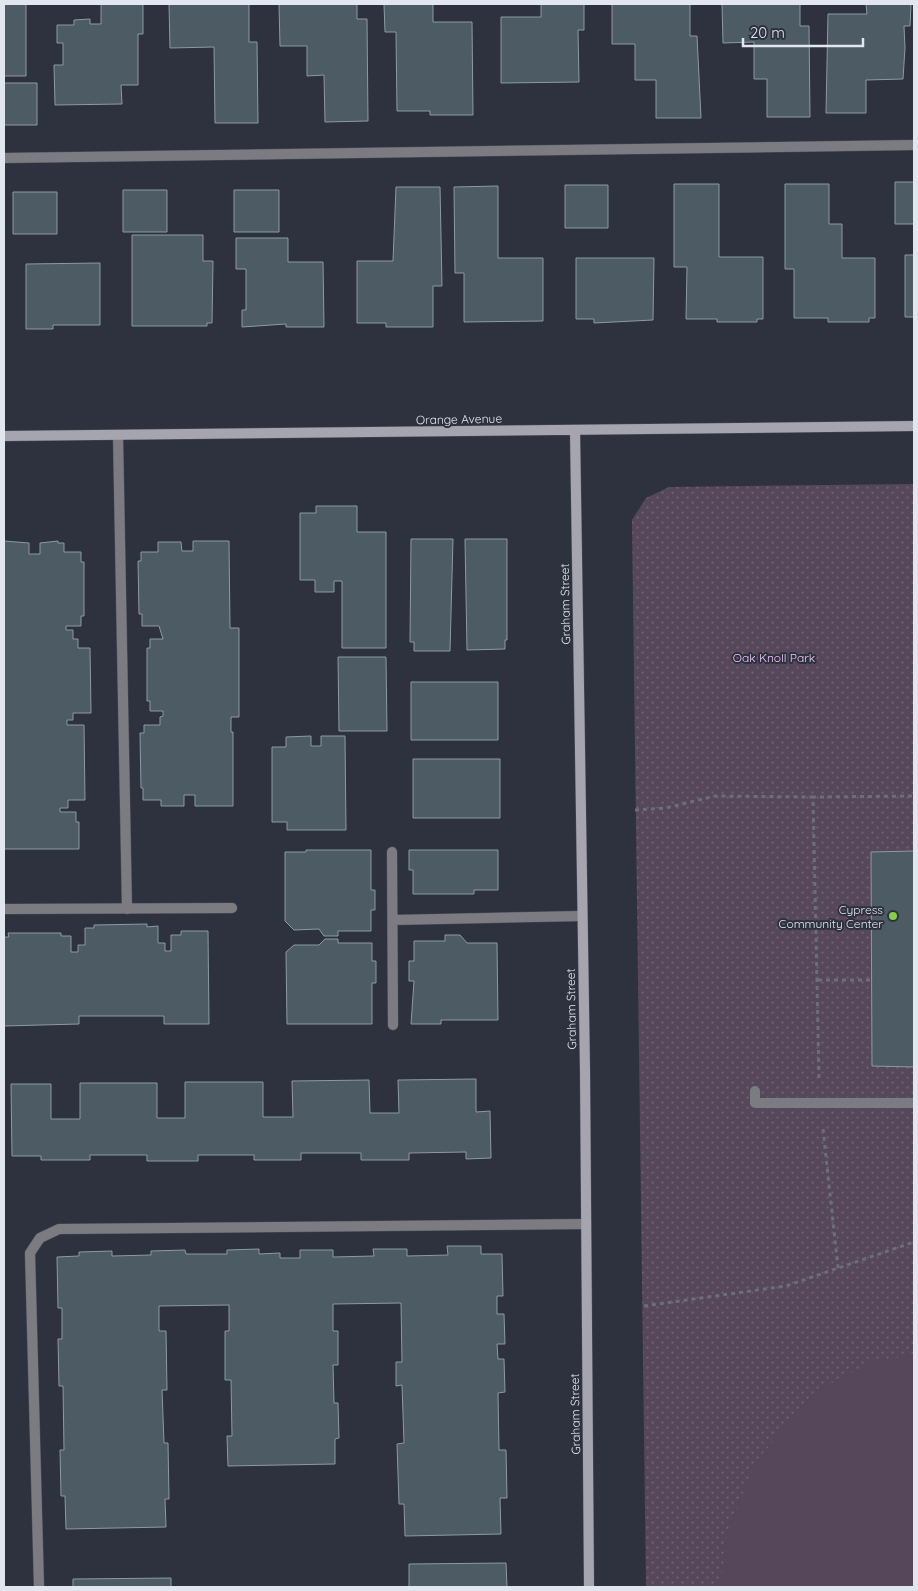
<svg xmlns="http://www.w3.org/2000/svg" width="918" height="1591" font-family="Quicksand,sans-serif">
	<defs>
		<pattern id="grass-dots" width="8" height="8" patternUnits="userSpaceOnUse" patternTransform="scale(1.25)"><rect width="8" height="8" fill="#57475a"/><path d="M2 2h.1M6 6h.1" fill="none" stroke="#6f6272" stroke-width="1.8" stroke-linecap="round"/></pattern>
	</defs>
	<rect width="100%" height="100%" fill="#2d323e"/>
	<path fill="url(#grass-dots)" d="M 914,484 L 914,1587 L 646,1587 L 632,520 L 646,498 L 669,487 Z"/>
	<path fill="#57475a" d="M 914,1355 L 914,1587 L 720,1587 L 728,1529 L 756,1462 L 813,1393 L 874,1361 Z"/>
	<path fill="#4d5b65" stroke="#8c9aa5" d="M 4,4 L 26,4 L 26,76 L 4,76 Z
		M 101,4 L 143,4 L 143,34 L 138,34 L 138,85 L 121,85 L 122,104 L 55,105 L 54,65 L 63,65 L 63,43 L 57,43 L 57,25 L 74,25 L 74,20 L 90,19 L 90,24 L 101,24 Z
		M 169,4 L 249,4 L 249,42 L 257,42 L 258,123 L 215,123 L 214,47 L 170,48 Z
		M 279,4 L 357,4 L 357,19 L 367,19 L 368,121 L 325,122 L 324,75 L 307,76 L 307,46 L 280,46 Z
		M 384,4 L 433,4 L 433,22 L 472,22 L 473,115 L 430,115 L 430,111 L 397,111 L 396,32 L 385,32 Z
		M 541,4 L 584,4 L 584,30 L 578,30 L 579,82 L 501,83 L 501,17 L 541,17 Z
		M 612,4 L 690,4 L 690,36 L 697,36 L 701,118 L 656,118 L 656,80 L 635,80 L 635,44 L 612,44 Z
		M 722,4 L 800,4 L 800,26 L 809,26 L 810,117 L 767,117 L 767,79 L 754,79 L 754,42 L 723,43 Z
		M 866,4 L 911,4 L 910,26 L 904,26 L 905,48 L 903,79 L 866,80 L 866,113 L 826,113 L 828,14 L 867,14 Z
		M 4,83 L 37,83 L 37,125 L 4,125 Z
		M 895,182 L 914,182 L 914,224 L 895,224 Z
		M 674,184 L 719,184 L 719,257 L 763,257 L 763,319 L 757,319 L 757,322 L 717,322 L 717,319 L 686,319 L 687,267 L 674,267 Z
		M 785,184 L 829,184 L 829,224 L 842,224 L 842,258 L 875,258 L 875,318 L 869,318 L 869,322 L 828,322 L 828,318 L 794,318 L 794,269 L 785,269 Z
		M 565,185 L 608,185 L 608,228 L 565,228 Z
		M 498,186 L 498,258 L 543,258 L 543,321 L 464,322 L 464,273 L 455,273 L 454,187 Z
		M 396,187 L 440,187 L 442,286 L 433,286 L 433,327 L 386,327 L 386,323 L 357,323 L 357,261 L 393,261 Z
		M 123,190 L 167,190 L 167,232 L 123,232 Z
		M 234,190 L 279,190 L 279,232 L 234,232 Z
		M 13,192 L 57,192 L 57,234 L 13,234 Z
		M 132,235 L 203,235 L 203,261 L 213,261 L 212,323 L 207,323 L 207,326 L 132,326 Z
		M 236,238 L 288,238 L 288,262 L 323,262 L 324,327 L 286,327 L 286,324 L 242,327 L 242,310 L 246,310 L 246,269 L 236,269 Z
		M 905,255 L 914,255 L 914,317 L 905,317 Z
		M 576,258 L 654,258 L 653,320 L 594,323 L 594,319 L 576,319 Z
		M 100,263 L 100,325 L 53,325 L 53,329 L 26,329 L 26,264 Z
		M 316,506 L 357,506 L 357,532 L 386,532 L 386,648 L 342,648 L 342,581 L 334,581 L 334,592 L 315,592 L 315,580 L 300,580 L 300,513 L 316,513 Z
		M 411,539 L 453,539 L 450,651 L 414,651 L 414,642 L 410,642 Z
		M 465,539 L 507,539 L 507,640 L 505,640 L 505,649 L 467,650 Z
		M 4,541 L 29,543 L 29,554 L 40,554 L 40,543 L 58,541 L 58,543 L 64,543 L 64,552 L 81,552 L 81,562 L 84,562 L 84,616 L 81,616 L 81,626 L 66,626 L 66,630 L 73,630 L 73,639 L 78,639 L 78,648 L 90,648 L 91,713 L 73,713 L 73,720 L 67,720 L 67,725 L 84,725 L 85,800 L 68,800 L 68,808 L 60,808 L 60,812 L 76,812 L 76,822 L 79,822 L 79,849 L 4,849 Z
		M 193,541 L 229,541 L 230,628 L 239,628 L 239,717 L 231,717 L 231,732 L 233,732 L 233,806 L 195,806 L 195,795 L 184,795 L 184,806 L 161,806 L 161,800 L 143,800 L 143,788 L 141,788 L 140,733 L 144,733 L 144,725 L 160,725 L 160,717 L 163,716 L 163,711 L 150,711 L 150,701 L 147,701 L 147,648 L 150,648 L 150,639 L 163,639 L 159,626 L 142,626 L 142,614 L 139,614 L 138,561 L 141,561 L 141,552 L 158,552 L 158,542 L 181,542 L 182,551 L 193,551 Z
		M 338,657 L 386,657 L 387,731 L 339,731 Z
		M 411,682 L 498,682 L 498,740 L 411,740 Z
		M 311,736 L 311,746 L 321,746 L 321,736 L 345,736 L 346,830 L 287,830 L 287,822 L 272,822 L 272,747 L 286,747 L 286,737 Z
		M 413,759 L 500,759 L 500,818 L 413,818 Z
		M 306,850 L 371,850 L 371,890 L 375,890 L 375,910 L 371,910 L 371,931 L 338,931 L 338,936 L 324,936 L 319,929 L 294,930 L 285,921 L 285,852 L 306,852 Z
		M 409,850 L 498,850 L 498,890 L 474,890 L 474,894 L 413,894 L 413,870 L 409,870 Z
		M 914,851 L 914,1067 L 872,1066 L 871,852 Z
		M 147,924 L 147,927 L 158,926 L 158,943 L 165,943 L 165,951 L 171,951 L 171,935 L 181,935 L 181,931 L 208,931 L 209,1024 L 164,1024 L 164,1016 L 79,1016 L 79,1024 L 4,1026 L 4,937 L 9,937 L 8,933 L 61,933 L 61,936 L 71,936 L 71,952 L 78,952 L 78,945 L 85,945 L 85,928 L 94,928 L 94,925 Z
		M 445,935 L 460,935 L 467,943 L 497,943 L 498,1020 L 441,1020 L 441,1024 L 411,1024 L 414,981 L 409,981 L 409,961 L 414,961 L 414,941 L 445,941 Z
		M 325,939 L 338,939 L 338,943 L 372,943 L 372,961 L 376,961 L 376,983 L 372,983 L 372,1024 L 287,1024 L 286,952 L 294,945 L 319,945 Z
		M 476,1079 L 476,1112 L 490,1111 L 491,1158 L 466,1159 L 466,1152 L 409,1153 L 409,1160 L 361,1160 L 361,1153 L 301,1153 L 301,1160 L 254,1160 L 254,1155 L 198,1155 L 198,1161 L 147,1161 L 147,1155 L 90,1155 L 90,1160 L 41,1160 L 41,1156 L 12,1156 L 11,1084 L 51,1084 L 51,1119 L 80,1119 L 80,1083 L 157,1083 L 157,1118 L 185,1118 L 185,1082 L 263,1082 L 263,1117 L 293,1117 L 292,1081 L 369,1080 L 370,1113 L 399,1113 L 398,1080 Z
		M 447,1246 L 481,1246 L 481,1254 L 502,1254 L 503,1296 L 497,1296 L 497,1314 L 504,1314 L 505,1344 L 497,1344 L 498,1359 L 504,1359 L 505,1392 L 498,1393 L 499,1450 L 506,1450 L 507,1498 L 500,1498 L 501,1534 L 405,1536 L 404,1504 L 399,1504 L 397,1444 L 404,1443 L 402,1385 L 396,1386 L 396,1362 L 402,1362 L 401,1303 L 333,1304 L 333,1331 L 338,1331 L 338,1365 L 333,1365 L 334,1403 L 338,1403 L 339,1438 L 335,1439 L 335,1464 L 228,1466 L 227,1436 L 232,1436 L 231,1380 L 225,1380 L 225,1331 L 229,1331 L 229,1305 L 159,1306 L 159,1331 L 166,1331 L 167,1390 L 162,1390 L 164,1443 L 168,1443 L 169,1499 L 165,1499 L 166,1527 L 66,1529 L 65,1496 L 61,1496 L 60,1450 L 64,1450 L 63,1386 L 59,1386 L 58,1339 L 62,1339 L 62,1308 L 58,1308 L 57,1257 L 79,1256 L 79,1252 L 112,1251 L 112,1256 L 151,1255 L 151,1251 L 185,1250 L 186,1254 L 227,1254 L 227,1250 L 259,1249 L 259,1254 L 280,1253 L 280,1258 L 300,1258 L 300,1250 L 333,1250 L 333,1257 L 374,1256 L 373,1249 L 407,1249 L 407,1256 L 448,1255 Z
		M 506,1563 L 507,1587 L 409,1587 L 409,1564 Z
		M 171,1578 L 171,1587 L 73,1587 L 73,1579 Z"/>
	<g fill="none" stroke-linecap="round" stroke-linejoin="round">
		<defs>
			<path id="lane" d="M 4,158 L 914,145
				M 118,436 L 127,909
				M 392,852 L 393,1025
				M 6,909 L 232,908
				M 393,920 L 582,916
				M 755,1091 L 755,1103 L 914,1103
				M 39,1587 L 30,1253 L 40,1238 L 59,1229 L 586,1224"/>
			<path id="secondary" d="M 575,430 L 585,1070 L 589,1587
				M 4,436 L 914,426"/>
		</defs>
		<use href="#lane" stroke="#4a4f5a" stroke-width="11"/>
		<use href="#secondary" stroke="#4a4f5a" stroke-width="11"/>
		<path stroke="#6a6f7a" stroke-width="3" stroke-dasharray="4 4" stroke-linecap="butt" d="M 635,810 L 666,808 L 715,796 L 813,797
			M 818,980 L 871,980
			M 819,1078 L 813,797 L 914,796
			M 823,1129 L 838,1268
			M 644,1306 L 786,1286 L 914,1242"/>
		<use href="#lane" stroke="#7c7b82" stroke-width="10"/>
		<use href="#secondary" stroke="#a6a4af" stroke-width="10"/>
	</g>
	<circle fill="#88cf49" stroke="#2d323e" stroke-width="2" cx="893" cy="916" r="5"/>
	<g text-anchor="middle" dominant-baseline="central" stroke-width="4" stroke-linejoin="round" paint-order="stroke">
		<g font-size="12" fill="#e2e6ee" stroke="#2d323e">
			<text transform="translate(459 419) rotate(-1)">Orange Avenue</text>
			<text transform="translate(565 604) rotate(-91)">Graham Street</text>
			<text transform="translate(571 1009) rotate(-91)">Graham Street</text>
			<text transform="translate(575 1414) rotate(-91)">Graham Street</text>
		</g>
		<g font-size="12" fill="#f5c5fe" stroke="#2d323e">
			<text x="774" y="657">Oak Knoll Park</text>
		</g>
		<g font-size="12" fill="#e2e6ee" stroke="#2d323e" text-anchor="end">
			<text x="883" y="909">Cypress<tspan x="883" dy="14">Community Center</tspan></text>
		</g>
	</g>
	<rect width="918" height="1591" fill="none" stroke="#e2e6ee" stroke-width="10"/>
	<path d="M743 38v8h120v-8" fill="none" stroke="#e2e6ee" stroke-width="2.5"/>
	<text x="750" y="38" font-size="15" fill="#e2e6ee" stroke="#2d323e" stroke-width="4" paint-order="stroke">20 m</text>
</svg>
